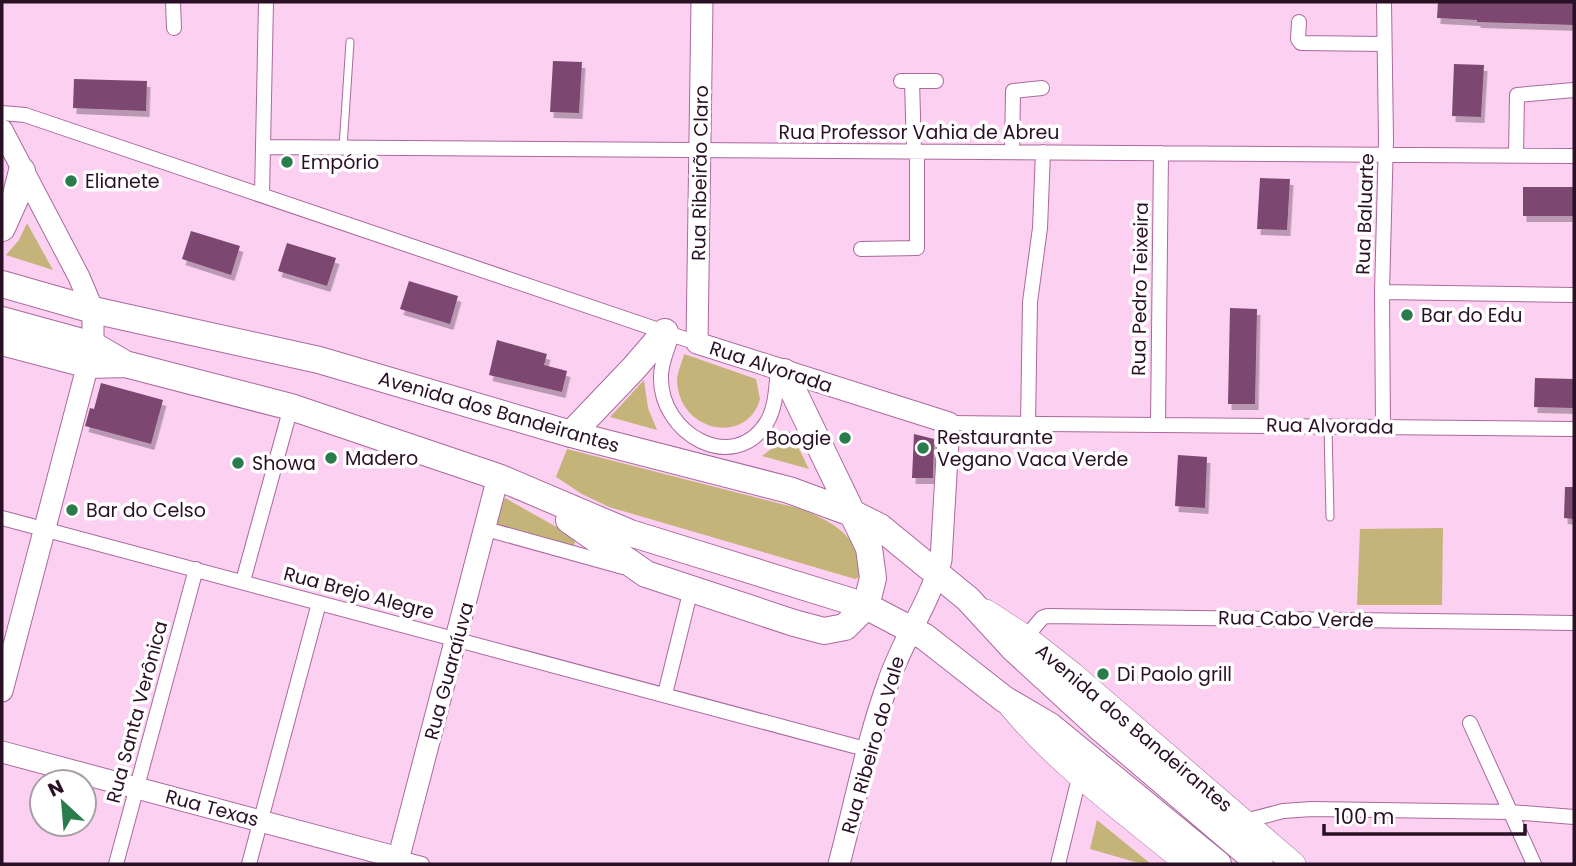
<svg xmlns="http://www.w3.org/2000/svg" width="1576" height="866" font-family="Poppins,sans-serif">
	<defs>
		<filter id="shadow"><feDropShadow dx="3.5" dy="6" stdDeviation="0" flood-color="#0004"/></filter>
	</defs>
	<rect width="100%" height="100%" fill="#fcd0f1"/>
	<path fill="#c4b479" d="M 27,223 L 53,270 L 6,255 L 19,240 Z
		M 684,354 L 756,379 L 760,399 C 747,446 679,432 677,381 C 677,372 682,363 684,354 Z
		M 644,380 L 648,408 L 657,430 L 610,417 Z
		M 790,431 L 809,469 L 762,456 L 779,443 Z
		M 567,449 L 801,509 C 833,522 860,536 863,575 L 855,579 L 609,507 L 582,494 L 556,477 Z
		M 505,498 L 576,538 L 573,550 L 498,527 L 494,522 Z
		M 1443,528 L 1442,605 L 1357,605 L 1360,529 Z
		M 1097,820 L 1151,864 L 1142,864 L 1090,849 Z"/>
	<path fill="#7b4771" filter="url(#shadow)" d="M 1438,2 L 1574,2 L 1574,25 L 1477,22 L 1477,20 L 1437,18 Z
		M 553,61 L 582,62 L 579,113 L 550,112 Z
		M 1454,64 L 1484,65 L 1481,117 L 1452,116 Z
		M 74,79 L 147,81 L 146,111 L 73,108 Z
		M 1260,178 L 1290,179 L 1287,230 L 1257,229 Z
		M 1523,187 L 1574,187 L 1574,216 L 1523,216 Z
		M 191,231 L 240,246 L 231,275 L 182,259 Z
		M 287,243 L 336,258 L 327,286 L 278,271 Z
		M 409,281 L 458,296 L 450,324 L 400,309 Z
		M 1230,308 L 1257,309 L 1255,404 L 1228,404 Z
		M 497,340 L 547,354 L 544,365 L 567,371 L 562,392 L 489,375 Z
		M 1535,378 L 1574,379 L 1574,408 L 1534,407 Z
		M 101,383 L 163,400 L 151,444 L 85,426 L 90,408 L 94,409 Z
		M 914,434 L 934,439 L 933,478 L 912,478 Z
		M 1178,455 L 1207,457 L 1205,508 L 1175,506 Z
		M 1565,487 L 1574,487 L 1574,519 L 1564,518 Z"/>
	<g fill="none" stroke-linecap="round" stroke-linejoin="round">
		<defs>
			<path id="lane" d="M 343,147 L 350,42
				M 1328,427 L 1330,517"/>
			<path id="street" d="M 173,2 L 174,28
				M 1299,22 L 1298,39 L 1301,43 L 1384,44
				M 901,81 L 936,81
				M 912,81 L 914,151
				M 2,113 L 25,115 L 697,343
				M 263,147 L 1574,156
				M 1012,152 L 1013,91 L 1042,88
				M 1516,156 L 1517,95 L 1574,90
				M 262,195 L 266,2
				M 861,249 L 917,248 L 917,151
				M 1382,292 L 1574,295
				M 672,335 C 668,348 661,362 661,376 C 659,434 734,476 767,422 C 776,407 776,387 778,370
				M 949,423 L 1574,429
				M 1028,424 L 1030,302 L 1040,228 L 1043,152
				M 1158,425 L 1161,153
				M 1383,427 L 1382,292 L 1386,139 L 1384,2
				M 2,518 L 869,750
				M 486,529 L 623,567
				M 243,581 L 291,407
				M 1026,637 L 1042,618 L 1047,616 L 1574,623
				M 665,694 L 691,589
				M 1470,723 L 1534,864
				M 1245,821 L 1283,811 L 1312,809 L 1511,812 L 1574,817
				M 399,858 L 422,864
				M 116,864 L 196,569
				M 249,864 L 319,603
				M 1058,864 L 1079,778"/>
			<path id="secondary" d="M 702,2 L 697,343 L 949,423 L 941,560 C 930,603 902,640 888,683 C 867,741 855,804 839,864
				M 2,130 L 79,277 L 93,310 L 93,345 L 2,691
				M 2,752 L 399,858
				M 397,864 L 498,477"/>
			<path id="primary" d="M 986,611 L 1026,637 L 1073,674 L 1294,864
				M 1010,706 C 1062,769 1125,812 1187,864"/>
			<path id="highway" d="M 2,228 L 15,199 L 22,171
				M 2,284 L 93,310 L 319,360 L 571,434 L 789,490 L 854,514 L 880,527 L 968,599 L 1014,649 L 1098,726 L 1260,864
				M 2,320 L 93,345 L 125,364
				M 2,342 L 89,365 L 125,364 L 291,407 L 498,477 L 630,533 L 866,606 L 925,637 L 1004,699 L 1050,726 L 1218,864
				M 571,434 L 634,368 L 665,332
				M 569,520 L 646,574 L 794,623 L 824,631 L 845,627 L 866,606 L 873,578 L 869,548 L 784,372"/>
		</defs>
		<use href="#lane" stroke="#aa699d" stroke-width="9"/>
		<use href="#street" stroke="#aa699d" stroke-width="16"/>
		<use href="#secondary" stroke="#aa699d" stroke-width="23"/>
		<use href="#primary" stroke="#aa699d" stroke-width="24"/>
		<use href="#highway" stroke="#aa699d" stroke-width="28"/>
		<use href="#lane" stroke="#fff" stroke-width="7"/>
		<use href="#street" stroke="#fff" stroke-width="14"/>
		<use href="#secondary" stroke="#fff" stroke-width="21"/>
		<use href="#primary" stroke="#fff" stroke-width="23"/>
		<use href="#highway" stroke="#fff" stroke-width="26"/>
	</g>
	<g fill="#2a7c4d" stroke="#fff" stroke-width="2.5">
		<circle cx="287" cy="162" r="7"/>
		<circle cx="71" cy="181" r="7"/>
		<circle cx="1407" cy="315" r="7"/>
		<circle cx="845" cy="438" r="7"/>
		<circle cx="923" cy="448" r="7"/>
		<circle cx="331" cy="458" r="7"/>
		<circle cx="238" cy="463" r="7"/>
		<circle cx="72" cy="510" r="7"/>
		<circle cx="1103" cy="674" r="7"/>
	</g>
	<g text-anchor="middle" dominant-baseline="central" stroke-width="7" stroke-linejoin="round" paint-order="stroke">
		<g font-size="19" fill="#291025" stroke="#fff">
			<text x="919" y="132">Rua Professor Vahia de Abreu</text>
			<text transform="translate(700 173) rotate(-89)">Rua Ribeirão Claro</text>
			<text transform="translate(1365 214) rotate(-88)">Rua Baluarte</text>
			<text transform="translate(1140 289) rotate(-89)">Rua Pedro Teixeira</text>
			<text transform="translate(771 367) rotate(18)">Rua Alvorada</text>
			<text transform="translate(499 412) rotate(16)">Avenida dos Bandeirantes</text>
			<text transform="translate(1330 426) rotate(1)">Rua Alvorada</text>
			<text transform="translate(359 593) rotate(15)">Rua Brejo Alegre</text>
			<text transform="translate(1296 619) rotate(1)">Rua Cabo Verde</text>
			<text transform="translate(449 671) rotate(-75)">Rua Guaraíuva</text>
			<text transform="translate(137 712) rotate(-75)">Rua Santa Verônica</text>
			<text transform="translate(1134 728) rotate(40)">Avenida dos Bandeirantes</text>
			<text transform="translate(873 745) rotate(-74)">Rua Ribeiro do Vale</text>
			<text transform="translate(212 808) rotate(15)">Rua Texas</text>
		</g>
		<g font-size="19" fill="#291025" stroke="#fff" text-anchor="start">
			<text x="301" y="162">Empório</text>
			<text x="85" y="181">Elianete</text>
			<text x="1421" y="315">Bar do Edu</text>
			<text x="937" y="437">Restaurante<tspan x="937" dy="22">Vegano Vaca Verde</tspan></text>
			<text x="831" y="438" text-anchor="end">Boogie</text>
			<text x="345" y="458">Madero</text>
			<text x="252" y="463">Showa</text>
			<text x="86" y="510">Bar do Celso</text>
			<text x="1117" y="674">Di Paolo grill</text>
		</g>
	</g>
	<rect width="1576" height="866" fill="none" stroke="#291025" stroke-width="7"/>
	<g transform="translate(63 803) rotate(334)"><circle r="33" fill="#ffffff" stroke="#a99fa8" stroke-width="2"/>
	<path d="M0-5L12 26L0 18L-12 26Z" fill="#2a7c4d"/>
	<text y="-10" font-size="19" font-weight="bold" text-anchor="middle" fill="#291025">N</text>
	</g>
	<path d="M1324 824v10h201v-10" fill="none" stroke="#291025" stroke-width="3.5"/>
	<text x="1334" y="824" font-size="21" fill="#291025" stroke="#ffffff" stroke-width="5" paint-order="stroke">100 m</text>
</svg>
